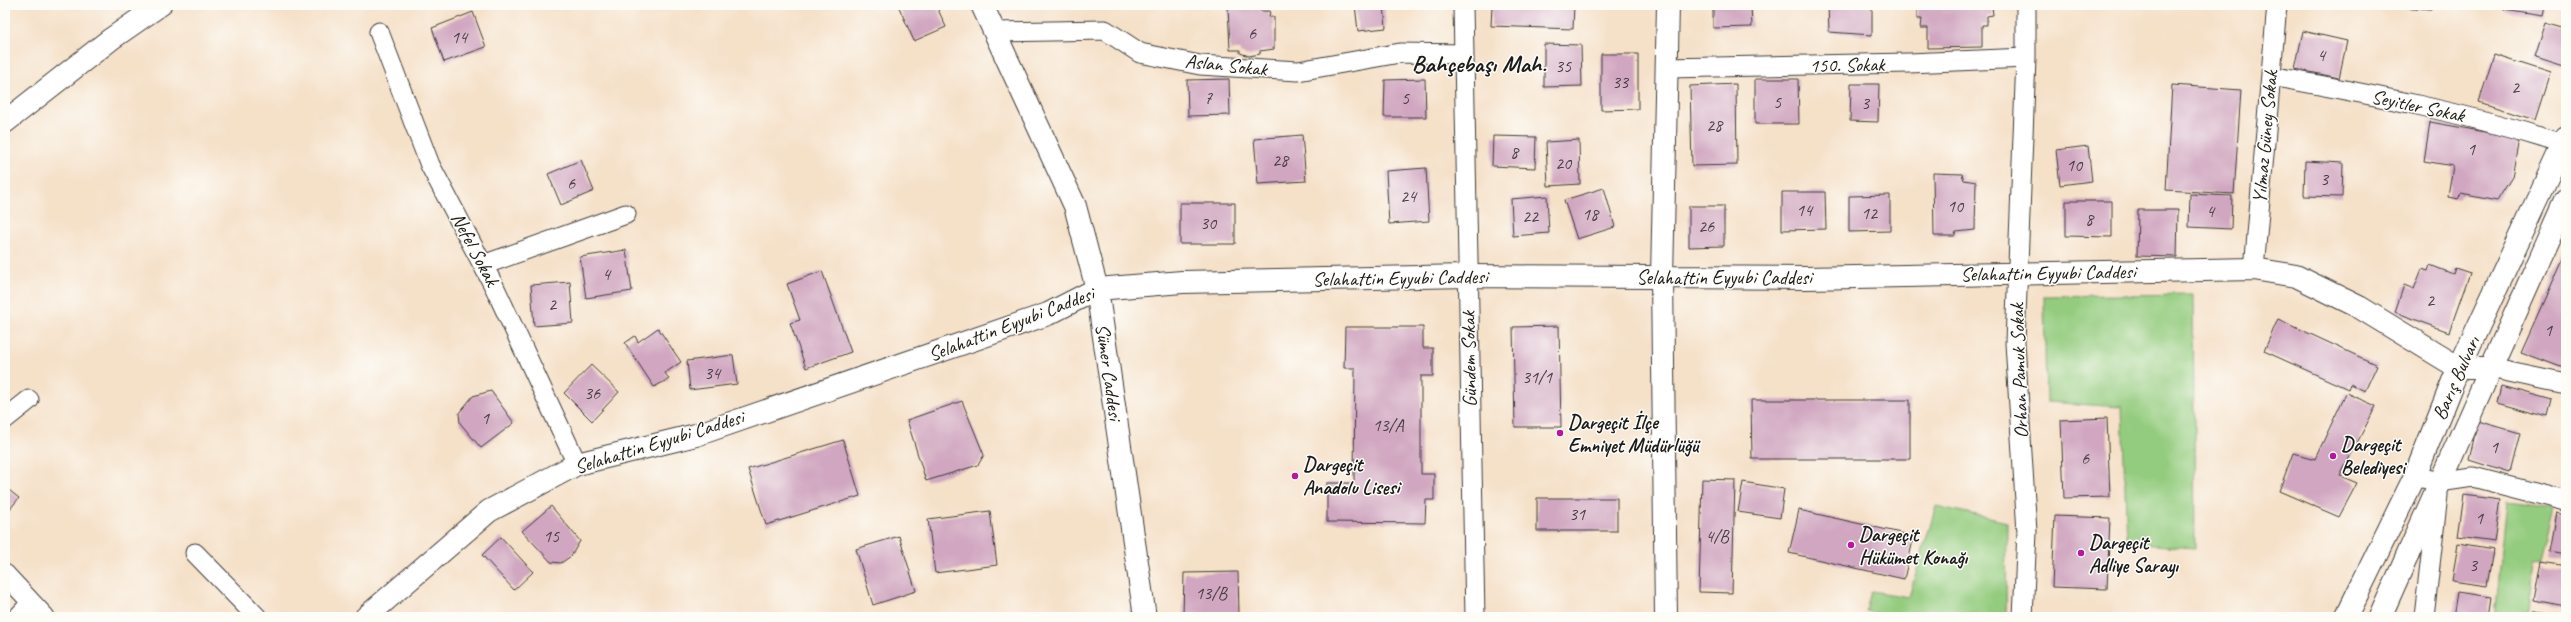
<svg xmlns="http://www.w3.org/2000/svg" width="2571" height="622" font-family="Caveat,sans-serif">
	<rect width="100%" height="100%" fill="#fdfcf7"/>
	<filter id="ink" filterUnits="userSpaceOnUse"><feTurbulence type="fractalNoise" baseFrequency=".025" numOctaves="2"/><feDisplacementMap in="SourceGraphic" scale="8" xChannelSelector="R" yChannelSelector="G"/><feConvolveMatrix kernelMatrix="1 2 1 2 8 2 1 2 1" color-interpolation-filters="sRGB"/></filter>
	<filter id="wash" filterUnits="userSpaceOnUse"><feTurbulence type="fractalNoise" baseFrequency=".012" numOctaves="4" result="noise"/><feDisplacementMap in="SourceGraphic" scale="16" xChannelSelector="R" yChannelSelector="G"/><feGaussianBlur stdDeviation="0.9" result="paint"/><feColorMatrix in="noise" values="0 0 0 0 0 0 0 0 0 0 0 0 0 0 0 0 0 1.4 0 .05"/><feComposite in="paint" operator="in"/></filter>
	<g filter="url(#wash)">
		<rect width="100%" height="100%" fill="#f5e0c8"/>
		<path fill="#94cc7f" stroke="#58744e" d="M 2193,294 L 2195,548 L 2127,543 L 2122,407 L 2046,402 L 2044,296 Z
			M 2507,501 L 2555,507 L 2543,556 L 2535,557 L 2528,617 L 2495,617 Z
			M 1936,506 L 2007,522 L 2006,617 L 1888,617 L 1866,611 L 1871,591 L 1909,597 Z"/>
		<g id="blocks">
			<path fill="#d0a6c0" d="M 898,5 L 936,5 L 946,27 L 914,41 Z
				M 1355,5 L 1384,5 L 1386,28 L 1358,31 Z
				M 1492,5 L 1574,5 L 1573,29 L 1491,26 Z
				M 1713,5 L 1751,5 L 1752,27 L 1713,28 Z
				M 1828,5 L 1872,5 L 1872,35 L 1829,32 Z
				M 1917,5 L 1992,5 L 1993,15 L 1987,16 L 1987,25 L 1982,25 L 1982,47 L 1928,48 L 1928,28 L 1921,28 L 1922,19 L 1917,19 Z
				M 2399,5 L 2432,5 L 2432,9 L 2399,7 Z
				M 2505,5 L 2545,5 L 2543,16 L 2504,10 Z
				M 1260,6 L 1260,11 L 1270,11 L 1269,17 L 1274,17 L 1274,49 L 1260,51 L 1260,54 L 1249,56 L 1240,53 L 1240,50 L 1230,50 L 1228,7 Z
				M 473,12 L 486,47 L 444,62 L 432,28 Z
				M 2546,22 L 2566,28 L 2566,67 L 2535,57 Z
				M 2303,31 L 2347,41 L 2339,78 L 2295,69 Z
				M 1544,44 L 1581,45 L 1582,86 L 1544,87 Z
				M 1601,54 L 1638,54 L 1638,109 L 1601,110 Z
				M 2494,55 L 2550,73 L 2535,120 L 2479,102 Z
				M 1229,79 L 1230,115 L 1188,116 L 1187,80 Z
				M 1425,79 L 1426,117 L 1384,117 L 1385,80 Z
				M 1755,79 L 1798,79 L 1799,124 L 1755,124 Z
				M 1736,84 L 1737,165 L 1692,166 L 1690,86 Z
				M 1851,84 L 1879,84 L 1878,122 L 1850,121 Z
				M 2172,85 L 2241,90 L 2234,194 L 2166,190 Z
				M 2430,122 L 2519,138 L 2512,177 L 2497,201 L 2461,194 L 2458,199 L 2448,197 L 2453,166 L 2424,161 Z
				M 1302,135 L 1306,181 L 1258,184 L 1254,139 Z
				M 1493,136 L 1536,137 L 1535,168 L 1492,166 Z
				M 1579,140 L 1580,184 L 1548,186 L 1546,142 Z
				M 2088,146 L 2092,181 L 2060,185 L 2056,150 Z
				M 581,160 L 594,191 L 561,205 L 548,174 Z
				M 2305,161 L 2343,163 L 2342,197 L 2304,196 Z
				M 1426,168 L 1429,221 L 1389,224 L 1386,171 Z
				M 1933,173 L 1962,174 L 1964,180 L 1976,182 L 1975,230 L 1956,232 L 1954,236 L 1934,236 Z
				M 1604,188 L 1615,227 L 1577,239 L 1564,200 Z
				M 1782,192 L 1825,192 L 1826,229 L 1782,230 Z
				M 2190,194 L 2232,196 L 2231,229 L 2189,227 Z
				M 1890,195 L 1890,231 L 1849,232 L 1849,196 Z
				M 1547,196 L 1549,233 L 1513,236 L 1511,199 Z
				M 2066,201 L 2112,201 L 2112,237 L 2066,236 Z
				M 1180,203 L 1235,203 L 1235,244 L 1180,244 Z
				M 1689,206 L 1724,206 L 1724,246 L 1689,247 Z
				M 2138,210 L 2178,210 L 2177,257 L 2137,256 Z
				M 626,250 L 632,291 L 586,298 L 580,257 Z
				M 2566,251 L 2566,369 L 2521,352 Z
				M 2430,265 L 2453,274 L 2455,268 L 2470,273 L 2449,332 L 2395,312 L 2404,285 L 2414,289 L 2422,269 L 2428,271 Z
				M 822,271 L 851,352 L 806,368 L 790,323 L 800,320 L 787,284 Z
				M 570,282 L 573,323 L 534,326 L 531,285 Z
				M 2278,319 L 2377,365 L 2365,391 L 2350,384 L 2348,389 L 2264,351 Z
				M 1559,326 L 1561,427 L 1515,427 L 1513,327 Z
				M 1345,327 L 1423,327 L 1423,348 L 1433,348 L 1433,376 L 1421,376 L 1421,474 L 1434,474 L 1434,500 L 1426,500 L 1425,523 L 1327,522 L 1327,483 L 1354,483 L 1355,368 L 1344,368 Z
				M 658,328 L 681,362 L 665,373 L 669,379 L 654,387 L 625,343 L 635,336 L 638,342 Z
				M 733,355 L 737,384 L 690,390 L 687,361 Z
				M 591,365 L 619,392 L 592,421 L 564,393 Z
				M 2501,386 L 2552,400 L 2548,417 L 2497,403 Z
				M 491,391 L 514,423 L 481,448 L 460,423 L 459,413 L 473,396 Z
				M 2346,393 L 2376,406 L 2340,476 L 2357,483 L 2339,517 L 2279,491 L 2293,453 L 2315,459 Z
				M 1751,400 L 1910,400 L 1910,459 L 1752,459 Z
				M 962,401 L 984,455 L 978,465 L 926,481 L 907,420 Z
				M 2107,418 L 2110,497 L 2064,498 L 2061,420 Z
				M 2478,421 L 2520,433 L 2510,473 L 2469,460 Z
				M 843,440 L 860,496 L 766,525 L 748,469 Z
				M 1702,479 L 1735,480 L 1732,593 L 1699,592 Z
				M 1743,482 L 1784,489 L 1780,518 L 1738,512 Z
				M 5,487 L 19,498 L 5,515 Z
				M 2464,495 L 2500,500 L 2494,542 L 2458,537 Z
				M 1537,498 L 1617,498 L 1617,531 L 1537,531 Z
				M 551,506 L 580,541 L 571,556 L 561,563 L 551,562 L 522,531 Z
				M 1799,510 L 1914,536 L 1904,579 L 1789,553 Z
				M 990,511 L 997,565 L 935,573 L 928,519 Z
				M 2557,513 L 2566,515 L 2566,554 L 2550,551 Z
				M 2055,516 L 2110,518 L 2107,589 L 2052,587 Z
				M 899,536 L 916,591 L 873,605 L 856,549 Z
				M 501,537 L 533,572 L 514,590 L 482,555 Z
				M 2458,544 L 2493,550 L 2487,586 L 2452,581 Z
				M 2542,562 L 2566,566 L 2566,606 L 2535,600 Z
				M 1238,572 L 1239,614 L 1241,617 L 1183,617 L 1184,573 Z
				M 2457,592 L 2491,597 L 2488,617 L 2453,617 Z
				M 2534,611 L 2566,615 L 2566,617 L 2533,617 Z"/>
		</g>
	</g>
	<g filter="url(#ink)">
		<use href="#blocks" fill-opacity="0" stroke="#3d3936" stroke-width="1"/>
		<g fill="none" stroke-linecap="round" stroke-linejoin="round">
			<defs>
				<path id="minor" d="M 1463,5 L 1475,617
					M 379,32 L 430,165 L 494,286 L 577,464
					M 994,32 L 1105,30 L 1140,53 L 1200,65 L 1298,71 L 1400,53 L 1464,54
					M 1668,68 L 1909,63 L 2026,58
					M 2271,76 C 2369,94 2468,113 2563,144
					M 483,265 L 626,214
					M 2254,269 L 2277,5
					M 2490,368 L 2566,384
					M 5,419 L 29,400
					M 2415,476 L 2439,482 L 2473,477 L 2566,501
					M 195,553 L 257,617
					M 5,574 L 45,617
					M 18,617 L 31,603
					M 2023,617 L 2027,532 L 2015,343 L 2026,58 L 2026,5
					M 2424,617 L 2438,495"/>
				<path id="tertiary" d="M 982,5 L 1075,206 L 1097,289 L 1145,617
					M 5,122 L 111,39 L 160,5
					M 366,617 L 489,511 L 577,464 L 696,435 L 1048,314 L 1097,289 L 1182,282 L 1467,276 L 1807,278 L 2254,269 L 2296,276 L 2359,307 L 2459,368 L 2490,368
					M 1666,617 L 1662,277 L 1668,5"/>
				<path id="secondary" d="M 2346,617 L 2415,476 L 2453,381 L 2566,138
					M 2380,617 L 2566,200"/>
			</defs>
			<use href="#minor" stroke="#3d3936" stroke-width="21"/>
			<use href="#tertiary" stroke="#3d3936" stroke-width="24"/>
			<use href="#secondary" stroke="#3d3936" stroke-width="24"/>
			<use href="#minor" stroke="#fff" stroke-width="19"/>
			<use href="#tertiary" stroke="#fff" stroke-width="22"/>
			<use href="#secondary" stroke="#fff" stroke-width="22"/>
		</g>
	</g>
	<g fill="#b5179e" stroke="#fdfcf7" stroke-width="1.5">
		<circle cx="1560" cy="433" r="4"/>
		<circle cx="2333" cy="456" r="4"/>
		<circle cx="1295" cy="476" r="4"/>
		<circle cx="1851" cy="545" r="4"/>
		<circle cx="2081" cy="553" r="4"/>
	</g>
	<g text-anchor="middle" dominant-baseline="central" stroke-width="3" stroke-linejoin="round" paint-order="stroke">
		<g font-size="18" fill="#493e45">
			<text x="1252" y="33">6</text>
			<text x="459" y="37">14</text>
			<text x="2321" y="55">4</text>
			<text x="1563" y="66">35</text>
			<text x="1620" y="82">33</text>
			<text x="2515" y="87">2</text>
			<text x="1208" y="98">7</text>
			<text x="1405" y="98">5</text>
			<text x="1777" y="102">5</text>
			<text x="1865" y="103">3</text>
			<text x="1714" y="125">28</text>
			<text x="2471" y="149">1</text>
			<text x="1514" y="152">8</text>
			<text x="1280" y="160">28</text>
			<text x="1563" y="163">20</text>
			<text x="2074" y="165">10</text>
			<text x="2324" y="179">3</text>
			<text x="571" y="183">6</text>
			<text x="1408" y="196">24</text>
			<text x="1955" y="206">10</text>
			<text x="1804" y="210">14</text>
			<text x="2210" y="211">4</text>
			<text x="1869" y="213">12</text>
			<text x="1590" y="214">18</text>
			<text x="1530" y="216">22</text>
			<text x="2089" y="219">8</text>
			<text x="1208" y="223">30</text>
			<text x="1706" y="226">26</text>
			<text x="606" y="274">4</text>
			<text x="2430" y="300">2</text>
			<text x="552" y="304">2</text>
			<text x="2548" y="330">1</text>
			<text x="712" y="373">34</text>
			<text x="1537" y="377">31/1</text>
			<text x="592" y="393">36</text>
			<text x="485" y="418">1</text>
			<text x="1388" y="425">13/A</text>
			<text x="2494" y="447">1</text>
			<text x="2085" y="458">6</text>
			<text x="1577" y="514">31</text>
			<text x="2479" y="518">1</text>
			<text x="551" y="536">15</text>
			<text x="1717" y="536">4/B</text>
			<text x="2473" y="565">3</text>
			<text x="1211" y="593">13/B</text>
		</g>
		<g font-size="20" fill="#1c1c1c" stroke="#fdfcf7">
			<text transform="translate(1226 65) rotate(6)">Aslan Sokak</text>
			<text transform="translate(1847 65) rotate(-1)">150. Sokak</text>
			<text transform="translate(2418 106) rotate(12)">Seyitler Sokak</text>
			<text transform="translate(2265 137) rotate(-85)">Yılmaz Güney Sokak</text>
			<text transform="translate(475 249) rotate(62)">Nefel Sokak</text>
			<text transform="translate(2048 273) rotate(-1)">Selahattin Eyyubi Caddesi</text>
			<text x="1724" y="277">Selahattin Eyyubi Caddesi</text>
			<text transform="translate(1400 278) rotate(-1)">Selahattin Eyyubi Caddesi</text>
			<text transform="translate(1011 324) rotate(-21)">Selahattin Eyyubi Caddesi</text>
			<text transform="translate(1469 359) rotate(-91)">Gündem Sokak</text>
			<text transform="translate(2019 371) rotate(-92)">Orhan Pamuk Sokak</text>
			<text transform="translate(1109 372) rotate(82)">Sümer Caddesi</text>
			<text transform="translate(2456 378) rotate(-66)">Barış Bulvarı</text>
			<text transform="translate(659 442) rotate(-17)">Selahattin Eyyubi Caddesi</text>
		</g>
		<g font-size="20" font-weight="bold" fill="#1c1c1c" stroke="#fdfcf7" text-anchor="start">
			<text x="1568" y="422">Dargeçit İlçe<tspan x="1568" dy="23">Emniyet Müdürlüğü</tspan></text>
			<text x="2341" y="444">Dargeçit<tspan x="2341" dy="23">Belediyesi</tspan></text>
			<text x="1303" y="464">Dargeçit<tspan x="1303" dy="23">Anadolu Lisesi</tspan></text>
			<text x="1859" y="534">Dargeçit<tspan x="1859" dy="23">Hükümet Konağı</tspan></text>
			<text x="2089" y="542">Dargeçit<tspan x="2089" dy="23">Adliye Sarayı</tspan></text>
		</g>
		<g font-size="24" font-weight="bold" fill="#1c1c1c" stroke="#fdfcf7">
			<text x="1479" y="64">Bahçebaşı Mah.</text>
		</g>
	</g>
	<rect width="2571" height="622" fill="none" stroke="#fdfcf7" stroke-width="20"/>
</svg>
